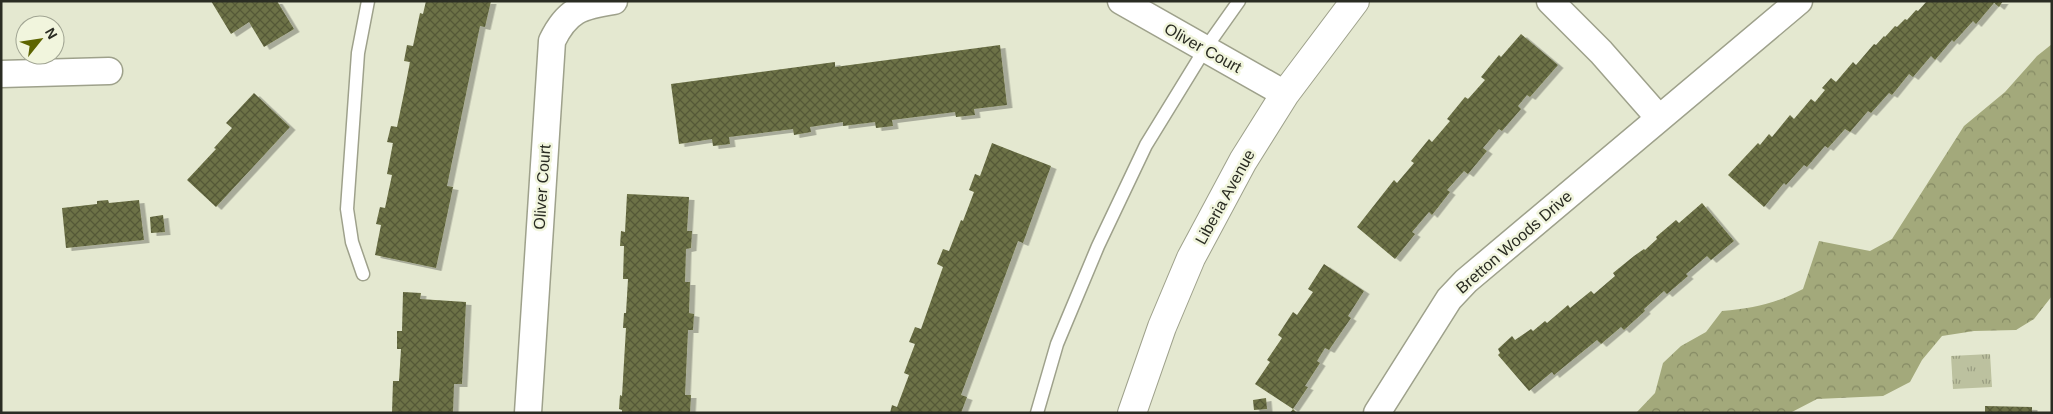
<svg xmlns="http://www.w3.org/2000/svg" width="2053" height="414" font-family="Helvetica,sans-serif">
	<defs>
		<pattern id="grass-tufts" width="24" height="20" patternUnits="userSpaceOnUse" patternTransform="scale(1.25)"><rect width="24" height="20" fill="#bcc19f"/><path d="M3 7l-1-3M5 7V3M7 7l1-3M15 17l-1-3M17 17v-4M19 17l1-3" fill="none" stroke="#999d81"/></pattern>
		<pattern id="forest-crowns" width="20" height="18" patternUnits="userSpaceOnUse" patternTransform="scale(1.25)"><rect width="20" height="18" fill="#a3a97b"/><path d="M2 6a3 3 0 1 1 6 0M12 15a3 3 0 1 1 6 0" fill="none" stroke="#858a64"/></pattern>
		<pattern id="building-cross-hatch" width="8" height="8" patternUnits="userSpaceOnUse" patternTransform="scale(1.25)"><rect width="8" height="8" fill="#6d7246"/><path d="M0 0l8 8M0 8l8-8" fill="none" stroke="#555937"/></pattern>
		<filter id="shadow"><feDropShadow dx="5.5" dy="3" stdDeviation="0" flood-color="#0004"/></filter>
	</defs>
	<rect width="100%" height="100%" fill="#e4e8d0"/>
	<path fill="url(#grass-tufts)" d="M 1990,354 L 1992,387 L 1953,389 L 1951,356 Z"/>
	<path fill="url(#forest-crowns)" d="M 2052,44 L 2052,296 L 2034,319 L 2016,330 L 1974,331 L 1942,336 L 1922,360 L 1910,382 L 1883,396 L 1817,399 L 1790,413 L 1636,413 L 1655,393 L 1663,363 L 1681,346 L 1706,332 L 1722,311 C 1754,308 1775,304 1803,289 L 1819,241 L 1870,251 L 1892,239 L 1964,126 L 2005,92 L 2037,56 Z"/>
	<path fill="url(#building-cross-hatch)" filter="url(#shadow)" d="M 211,1 L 277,1 L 294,29 L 264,47 L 249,22 L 231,34 Z
		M 426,1 L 491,1 L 485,27 L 480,26 L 447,186 L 453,187 L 436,268 L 375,255 L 381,225 L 376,224 L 380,207 L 385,208 L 392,175 L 387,174 L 393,143 L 387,142 L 391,126 L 397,127 L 404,93 L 410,62 L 404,61 L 407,45 L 413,46 L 420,13 L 423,14 Z
		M 1927,1 L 2003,1 L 1999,7 L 1994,3 L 1976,24 L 1973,21 L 1954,42 L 1952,40 L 1935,60 L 1931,56 L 1913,77 L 1909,74 L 1892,95 L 1889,93 L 1871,113 L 1868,111 L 1850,132 L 1845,129 L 1828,148 L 1825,146 L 1807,167 L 1804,165 L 1786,185 L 1784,183 L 1764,207 L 1728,175 L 1758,143 L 1760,145 L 1769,134 L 1772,137 L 1790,115 L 1794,119 L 1811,99 L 1815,102 L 1825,90 L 1822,88 L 1831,78 L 1836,82 L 1853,62 L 1856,65 L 1874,44 L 1876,45 L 1884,36 L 1885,37 L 1895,26 L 1897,27 L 1905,19 L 1907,20 L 1916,10 L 1918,11 Z
		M 1521,34 L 1558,65 L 1530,97 L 1527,95 L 1518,106 L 1521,109 L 1502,131 L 1499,129 L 1483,148 L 1487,151 L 1468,174 L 1464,171 L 1447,190 L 1450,192 L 1432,215 L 1429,212 L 1412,232 L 1415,234 L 1395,259 L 1357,227 L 1394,180 L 1397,183 L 1414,163 L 1411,161 L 1429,139 L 1432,142 L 1450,121 L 1447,119 L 1465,97 L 1468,99 L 1485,80 L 1481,77 L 1499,55 L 1501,57 Z
		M 1000,45 L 1007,105 L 974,109 L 975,115 L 956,117 L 955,112 L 892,120 L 893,126 L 876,128 L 875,122 L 843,126 L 843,122 L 810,127 L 811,132 L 794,135 L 793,129 L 729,137 L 730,144 L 713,146 L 712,139 L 679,144 L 671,84 L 835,62 L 835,67 Z
		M 254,93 L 290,127 L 216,207 L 187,180 L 216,149 L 214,148 L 232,128 L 226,123 Z
		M 992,143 L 1051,166 L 1023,243 L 1018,241 L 961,395 L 967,397 L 961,413 L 890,413 L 892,405 L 897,407 L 909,375 L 904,373 L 915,344 L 909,342 L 915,327 L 921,329 L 943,267 L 937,264 L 943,249 L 949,251 L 961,220 L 963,221 L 974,192 L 969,190 L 975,174 L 980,176 Z
		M 627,194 L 689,197 L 687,231 L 692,231 L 691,248 L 686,249 L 685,282 L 690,282 L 689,313 L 694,314 L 693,330 L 688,330 L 685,395 L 691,395 L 690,413 L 622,413 L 622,410 L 619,409 L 620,395 L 622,396 L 626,328 L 623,328 L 624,313 L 626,313 L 628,279 L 623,279 L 624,246 L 620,246 L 621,231 L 625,232 Z
		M 108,200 L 109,203 L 139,200 L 144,240 L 66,248 L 62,208 L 97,204 L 97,201 Z
		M 1702,203 L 1734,241 L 1711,260 L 1707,256 L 1686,274 L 1688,276 L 1667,294 L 1664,291 L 1644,309 L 1645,311 L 1624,330 L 1621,327 L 1601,344 L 1597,340 L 1554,375 L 1552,372 L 1529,391 L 1498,355 L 1500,353 L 1498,349 L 1512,336 L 1515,340 L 1531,329 L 1533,331 L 1545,321 L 1547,323 L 1568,305 L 1570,308 L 1591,291 L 1594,294 L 1615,276 L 1613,273 L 1634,256 L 1644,249 L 1645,250 L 1657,239 L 1656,237 L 1676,220 L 1679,223 Z
		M 163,215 L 165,232 L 151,233 L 150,217 Z
		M 1324,264 L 1364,291 L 1348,316 L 1351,318 L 1329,350 L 1325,348 L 1317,361 L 1320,363 L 1305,386 L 1308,387 L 1293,409 L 1297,413 L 1290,413 L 1293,409 L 1255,384 L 1270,362 L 1267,360 L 1282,338 L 1278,335 L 1293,312 L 1297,315 L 1313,292 L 1308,289 Z
		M 403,292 L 421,293 L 420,299 L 466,302 L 462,384 L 454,384 L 453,413 L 392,413 L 393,381 L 399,381 L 401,349 L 397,349 L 397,331 L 402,331 Z
		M 1266,398 L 1267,409 L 1254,410 L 1253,400 Z
		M 1985,406 L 2032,407 L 2032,413 L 1985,413 Z"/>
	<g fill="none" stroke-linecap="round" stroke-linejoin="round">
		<defs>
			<path id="service" d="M 363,274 L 352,242 L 347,209 L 358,53 L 368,1
				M 1037,413 L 1057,344 L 1098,246 L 1146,145 L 1205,49 L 1239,1"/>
			<path id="minor" d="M 1121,1 L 1285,94
				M 1550,1 L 1601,52 L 1659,118
				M 1,74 L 109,71
				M 528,413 L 552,41 C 567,10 581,6 614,1
				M 1377,413 L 1449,299 L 1466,281 L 1799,1"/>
			<path id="secondary" d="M 1132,413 L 1162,327 L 1191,258 L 1243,161 L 1285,94 L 1355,1"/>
		</defs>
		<use href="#service" stroke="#9ea18b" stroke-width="15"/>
		<use href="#minor" stroke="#9ea18b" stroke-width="29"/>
		<use href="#secondary" stroke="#9ea18b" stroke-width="30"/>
		<use href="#service" stroke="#fff" stroke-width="12"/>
		<use href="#minor" stroke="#fff" stroke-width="26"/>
		<use href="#secondary" stroke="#fff" stroke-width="28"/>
	</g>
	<g text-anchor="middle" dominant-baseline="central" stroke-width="5" stroke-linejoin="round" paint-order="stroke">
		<g font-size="16" fill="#2a2c23" stroke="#f1f5dd">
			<text transform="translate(1203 48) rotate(29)">Oliver Court</text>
			<text transform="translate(542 187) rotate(-86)">Oliver Court</text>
			<text transform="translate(1225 197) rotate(-61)">Liberia Avenue</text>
			<text transform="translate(1514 242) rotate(-41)">Bretton Woods Drive</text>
		</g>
	</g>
	<rect width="2053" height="414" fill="none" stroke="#2a2c23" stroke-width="5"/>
	<g transform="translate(40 40) rotate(60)"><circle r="24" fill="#f1f5dd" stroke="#a1a593"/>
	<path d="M0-4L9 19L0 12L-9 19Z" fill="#5d6401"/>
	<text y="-8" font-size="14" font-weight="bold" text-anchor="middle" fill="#2a2c23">N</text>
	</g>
</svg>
